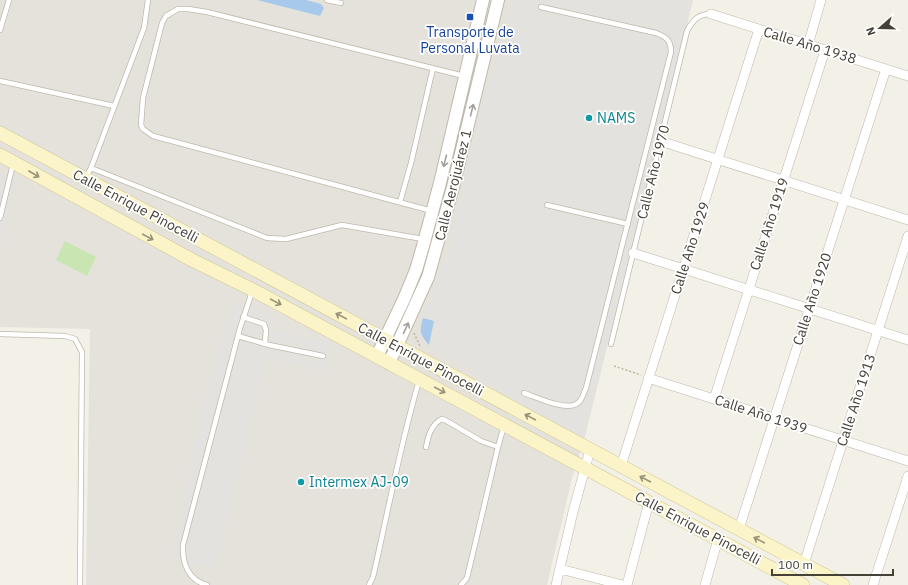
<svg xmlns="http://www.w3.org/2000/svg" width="908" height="585" font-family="'IBM Plex Sans',sans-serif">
	<rect width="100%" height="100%" fill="#f3f0e7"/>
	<path fill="#e5e2dc" d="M 0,0 L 693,0 L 585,435 L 572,478 L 547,585 L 86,585 L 90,329 L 0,327 Z"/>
	<path fill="#c9e5b2" d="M 65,241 L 96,257 L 87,276 L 56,260 Z"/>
	<path fill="#e4e2df" d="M 511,0 L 693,0 L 584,440 L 485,382 L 477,374 L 431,348 L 422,337 L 420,327 L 423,318 L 440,268 L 448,258 L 462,204 L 464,177 L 491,70 L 500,51 L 510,14 Z
		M 0,172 L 15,180 L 0,247 Z
		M 231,304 L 275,315 L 272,329 L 331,344 L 325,372 L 266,356 L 215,569 L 172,558 L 203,404 Z"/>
	<path fill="#a7c9ec" d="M 257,0 L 306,0 L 321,4 L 324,8 L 320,16 Z
		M 423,318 L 434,321 L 429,345 C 420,335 419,331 423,318 Z"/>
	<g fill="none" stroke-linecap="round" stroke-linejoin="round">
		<defs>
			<path id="service" d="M 327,0 L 341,3
				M 0,30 L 9,0
				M 0,81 L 114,106
				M 91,168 L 144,28 L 148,0
				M 86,177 L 91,168 L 267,238 L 286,239 L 342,225 L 423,239
				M 400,202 L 411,163 L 433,68
				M 547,205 L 628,224
				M 432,211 L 153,136 L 143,129 L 141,125 L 143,98 L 162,23 L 166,16 L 178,9 L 188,9 L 207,12 L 464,76
				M 0,218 L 13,164
				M 243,317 L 264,324 L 266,330 L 265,343
				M 0,334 L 65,336 L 75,339 L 82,352 L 80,585
				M 238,336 L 269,345 L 323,356
				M 611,344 L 687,31 C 693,20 698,14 711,14
				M 524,393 C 536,397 569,413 579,402 C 583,398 584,392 586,388 L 671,52 C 671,40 666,37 656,33 L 541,7
				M 426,447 C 428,437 431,424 442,419 L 445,420 L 481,441 L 498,447 L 504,426
				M 207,585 C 188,580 182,563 183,545 L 240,328 L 252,292
				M 369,585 L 373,577 C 388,512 400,445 419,381
				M 461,585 L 467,578 L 498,447"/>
			<path id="minor" d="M 711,14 L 908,76
				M 808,45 L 821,0
				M 660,141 L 908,220
				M 633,253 L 908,340
				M 648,378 L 908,461
				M 714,399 L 825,50
				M 621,466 L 759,29
				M 739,529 L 886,69
				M 804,564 L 908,236
				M 560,569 L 623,585
				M 556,585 L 573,512 L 590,450
				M 627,585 L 649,502
				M 705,585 L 718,539
				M 873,585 L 908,476"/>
			<path id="tertiary" d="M 377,356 L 404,299 L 416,270 L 423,246 L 440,183 L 483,0
				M 389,363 L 428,277 L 453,187 L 498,0"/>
			<path id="secondary" d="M 0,133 L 843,585
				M 0,155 L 192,260 L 253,290 L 803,585"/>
		</defs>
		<use href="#service" stroke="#beb9aa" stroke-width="6"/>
		<use href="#minor" stroke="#beb9aa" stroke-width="10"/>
		<use href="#tertiary" stroke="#beb9aa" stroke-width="14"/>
		<use href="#secondary" stroke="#d0c799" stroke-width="14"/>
		<path stroke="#bfb69c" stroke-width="1.5" stroke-dasharray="2 2" stroke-linecap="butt" d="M 414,333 L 420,346
			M 614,366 L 641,375"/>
		<use href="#service" stroke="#fff" stroke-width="4.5"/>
		<use href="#minor" stroke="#fff" stroke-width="9"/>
		<use href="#tertiary" stroke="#fff" stroke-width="12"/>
		<use href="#secondary" stroke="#fbf4c9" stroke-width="13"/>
	</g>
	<defs><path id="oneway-shaft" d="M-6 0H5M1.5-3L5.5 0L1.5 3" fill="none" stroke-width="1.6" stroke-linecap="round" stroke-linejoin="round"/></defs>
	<g stroke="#a2a09b">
		<use href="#oneway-shaft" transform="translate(472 110) rotate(-76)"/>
		<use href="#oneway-shaft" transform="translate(445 161) rotate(104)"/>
		<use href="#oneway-shaft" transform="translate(406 328) rotate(-65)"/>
	</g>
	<g stroke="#979279">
		<use href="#oneway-shaft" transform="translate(34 174) rotate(30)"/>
		<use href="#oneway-shaft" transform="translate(148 237) rotate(28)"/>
		<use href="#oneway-shaft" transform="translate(276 302) rotate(28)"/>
		<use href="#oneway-shaft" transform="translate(341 316) rotate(-152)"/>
		<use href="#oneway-shaft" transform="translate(440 390) rotate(28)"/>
		<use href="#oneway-shaft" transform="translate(530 417) rotate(-152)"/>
		<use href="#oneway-shaft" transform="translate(645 479) rotate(-152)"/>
		<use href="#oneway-shaft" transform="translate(759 540) rotate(-152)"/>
	</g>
	<rect fill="#1a4fb4" stroke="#fff" stroke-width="1.5" x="466" y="13" width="8" height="8" rx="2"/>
	<g fill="#0f9aa8" stroke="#fff" stroke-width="1.5">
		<circle cx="589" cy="118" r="4"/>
		<circle cx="301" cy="482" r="4"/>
	</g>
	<g text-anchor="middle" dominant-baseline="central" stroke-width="3.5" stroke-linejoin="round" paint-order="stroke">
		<g font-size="14" fill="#164399" stroke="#fff">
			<text x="470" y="32">Transporte de<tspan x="470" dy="16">Personal Luvata</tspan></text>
		</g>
		<g font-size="14" fill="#454137" stroke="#fff">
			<text transform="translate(810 45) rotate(17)">Calle Año 1938</text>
			<text transform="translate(653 172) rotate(-76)">Calle Año 1970</text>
			<text transform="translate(453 185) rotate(-76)">Calle Aerojuárez 1</text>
			<text transform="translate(136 206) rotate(28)">Calle Enrique Pinocelli</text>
			<text transform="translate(769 224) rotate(-72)">Calle Año 1919</text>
			<text transform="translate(690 248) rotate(-72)">Calle Año 1929</text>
			<text transform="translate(812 299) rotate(-72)">Calle Año 1920</text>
			<text transform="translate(421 359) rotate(28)">Calle Enrique Pinocelli</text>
			<text transform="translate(856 400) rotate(-72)">Calle Año 1913</text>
			<text transform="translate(761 414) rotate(18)">Calle Año 1939</text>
			<text transform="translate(698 528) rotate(28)">Calle Enrique Pinocelli</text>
		</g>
		<g font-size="14" fill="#0d838f" stroke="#fff" text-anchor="start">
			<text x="597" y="118">NAMS</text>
			<text x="309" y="482">Intermex AJ-09</text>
		</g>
	</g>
	<g transform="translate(880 28) rotate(250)" stroke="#ffffff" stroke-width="3" paint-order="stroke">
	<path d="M0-3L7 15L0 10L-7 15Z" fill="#454137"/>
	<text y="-6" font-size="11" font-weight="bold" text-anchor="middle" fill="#454137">N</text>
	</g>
	<path d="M772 569v6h121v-6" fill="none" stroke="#454137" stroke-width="2"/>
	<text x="778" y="569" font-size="12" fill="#454137" stroke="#ffffff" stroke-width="3" paint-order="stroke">100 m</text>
</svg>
